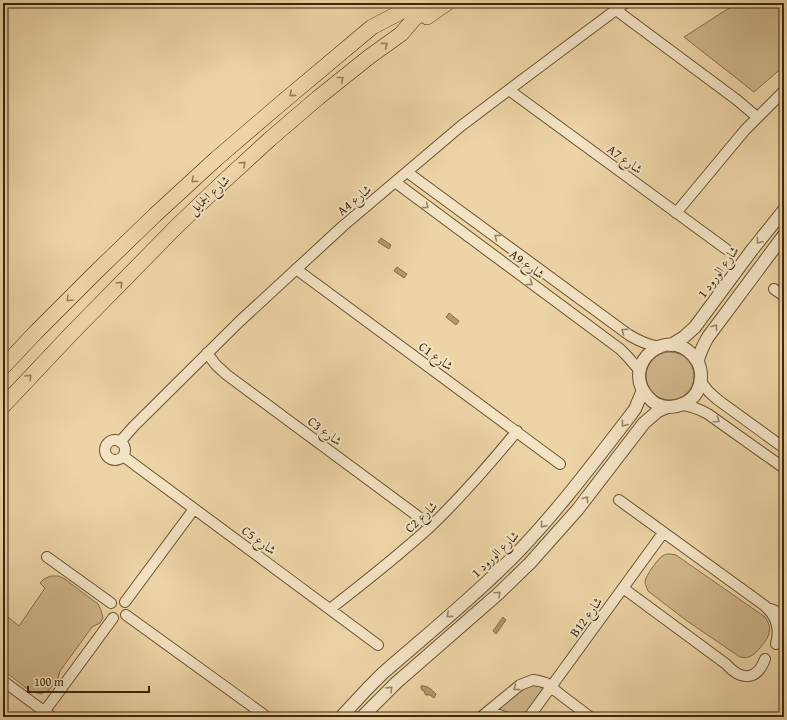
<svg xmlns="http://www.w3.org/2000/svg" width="787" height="720" font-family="'Gentium Book Plus',Amiri,serif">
	<rect width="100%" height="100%" fill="#edd4a6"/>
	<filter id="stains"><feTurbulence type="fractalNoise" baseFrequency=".005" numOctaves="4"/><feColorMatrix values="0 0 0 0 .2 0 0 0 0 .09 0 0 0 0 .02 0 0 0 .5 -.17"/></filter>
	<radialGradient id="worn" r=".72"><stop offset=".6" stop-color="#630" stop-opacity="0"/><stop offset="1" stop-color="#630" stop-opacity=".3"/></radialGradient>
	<path fill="#cfb68b" stroke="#866e4a" d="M 737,3 L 784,3 L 784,66 L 754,92 L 684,37 Z
		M646 376a24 24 0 1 1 48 0a24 24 0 1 1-48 0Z
		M 670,554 L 676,555 L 765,617 C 768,622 771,626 769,632 C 769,637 766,640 763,644 C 757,652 751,660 740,657 L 687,621 L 648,591 C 647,588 645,585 645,582 C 645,576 659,557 664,555 C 666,554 668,554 670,554 Z
		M 51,576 L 59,576 L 66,580 L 98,604 L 101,610 L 103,618 L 100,623 L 92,627 L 60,671 L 57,681 L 49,690 L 41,694 L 30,691 L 3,670 L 3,613 L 19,626 L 45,588 L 40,583 L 44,579 Z
		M 538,684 L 544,687 L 523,717 L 510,717 L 492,711 L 527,685 Z"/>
	<path fill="#b19971" stroke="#836b47" d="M 381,238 L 391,245 L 389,249 L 378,242 Z
		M 397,267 L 407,274 L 404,278 L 394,271 Z
		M 449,313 L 459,321 L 456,325 L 446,317 Z
		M 503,617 L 506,620 L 496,634 L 493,631 Z
		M 421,686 C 427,685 432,690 436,694 L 434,698 L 430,695 L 426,695 L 425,694 L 424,691 L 422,690 L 421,688 Z"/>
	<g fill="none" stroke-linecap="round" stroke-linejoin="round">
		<defs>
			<path id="minor" d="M 616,10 L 737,100 L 757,117
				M 509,90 L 726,249
				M 407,172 L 629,335 C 639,341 648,345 659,347
				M 395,182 L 620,349 L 627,356 L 640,371
				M 676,213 L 745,130 L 784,91
				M 296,269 L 560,464
				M 774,289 L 784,296
				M 207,353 L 216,365 L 227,375 L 431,526
				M 701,382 L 709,392 L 718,400 L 784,448
				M 682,405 C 692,406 699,409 708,414 L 784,468
				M105 450a10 10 0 1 1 20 0a10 10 0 1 1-20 0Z
				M 120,442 L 133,427 L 240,321 L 343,226 L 461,126 L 546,62 L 625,3
				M 123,456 L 378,645
				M 619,500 L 765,606 C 777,617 780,629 776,644
				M 47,557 L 111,603
				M 623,588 L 726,664 C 741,681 757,681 765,659
				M 125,602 L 194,509
				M 330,609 C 365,582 399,555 431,526 C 462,496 490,464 517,431
				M 771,609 L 778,612 L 784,619
				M 126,615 L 267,717
				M 3,681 L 52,717
				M 44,712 L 113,618
				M 482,716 C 491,713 497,713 505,717
				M 481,717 L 520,685 L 533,680 L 539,681 L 546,683 L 561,695 L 590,717
				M 529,717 L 663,533"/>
			<path id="tertiary" d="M 671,345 L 684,337 L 695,327 L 752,250 L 784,210
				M 698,362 C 671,319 618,365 648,397 C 653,403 661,407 669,407 C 680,407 692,401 697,392 C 701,384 702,376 700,368 C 700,366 698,364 698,362 C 698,356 705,342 708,337 L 784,235
				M 341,717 L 368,688 L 383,673 C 429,633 477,594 519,551 C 558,510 592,465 626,421 L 635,409 L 643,390
				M 362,717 L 396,683 L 498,594 L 530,563 L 578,509 L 644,423 L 658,411 L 667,407"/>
			<path id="primary" d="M 427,17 L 447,3
				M 3,367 L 36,332 L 95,273 L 155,215 L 216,159 L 279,105 L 372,27 L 399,13 L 413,3
				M 3,406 L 70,335 L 176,227 L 222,183 L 270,139 L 319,97 L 369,57 L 401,34 L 414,19 L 433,3"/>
		</defs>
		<use href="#minor" stroke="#695230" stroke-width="12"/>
		<use href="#tertiary" stroke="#695230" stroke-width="14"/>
		<use href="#primary" stroke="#3d2609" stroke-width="16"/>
		<use href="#minor" stroke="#f3e3c5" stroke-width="10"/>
		<use href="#tertiary" stroke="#f3e3c5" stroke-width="12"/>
		<use href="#primary" stroke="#edd4a6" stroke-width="15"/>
	</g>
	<defs><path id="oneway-chevron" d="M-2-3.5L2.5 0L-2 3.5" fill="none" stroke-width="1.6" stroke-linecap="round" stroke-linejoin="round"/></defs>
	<g stroke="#957d58">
		<use href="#oneway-chevron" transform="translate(385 45) rotate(-36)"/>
		<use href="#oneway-chevron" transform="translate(341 79) rotate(-39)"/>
		<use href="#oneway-chevron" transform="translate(292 94) rotate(140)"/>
		<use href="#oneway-chevron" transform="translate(243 164) rotate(-42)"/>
		<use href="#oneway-chevron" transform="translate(194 180) rotate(138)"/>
		<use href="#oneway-chevron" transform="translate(120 284) rotate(-46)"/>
		<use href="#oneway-chevron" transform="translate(69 299) rotate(135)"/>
		<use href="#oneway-chevron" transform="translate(29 377) rotate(-46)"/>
	</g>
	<g stroke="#988467">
		<use href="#oneway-chevron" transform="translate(426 206) rotate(37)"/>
		<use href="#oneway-chevron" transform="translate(497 237) rotate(-144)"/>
		<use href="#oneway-chevron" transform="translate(759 241) rotate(128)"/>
		<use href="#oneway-chevron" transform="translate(530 283) rotate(37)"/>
		<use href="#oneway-chevron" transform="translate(715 327) rotate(-54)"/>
		<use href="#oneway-chevron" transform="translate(624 331) rotate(-144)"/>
		<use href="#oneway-chevron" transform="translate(717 420) rotate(35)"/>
		<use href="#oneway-chevron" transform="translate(624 424) rotate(128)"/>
		<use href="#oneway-chevron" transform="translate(586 499) rotate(-52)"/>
		<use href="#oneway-chevron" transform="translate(543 525) rotate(131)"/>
		<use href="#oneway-chevron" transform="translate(498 594) rotate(-43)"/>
		<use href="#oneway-chevron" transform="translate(449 615) rotate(139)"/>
		<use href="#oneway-chevron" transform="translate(516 688) rotate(144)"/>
		<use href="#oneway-chevron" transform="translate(390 689) rotate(-44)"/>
	</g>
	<g text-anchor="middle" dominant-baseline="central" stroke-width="4" stroke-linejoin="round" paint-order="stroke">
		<g font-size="13" fill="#3d2609" stroke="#f3e3c5">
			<text transform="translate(625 159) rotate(36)">A7 شارع</text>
			<text transform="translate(209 195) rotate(-43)">شارع الجمايل</text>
			<text transform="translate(354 200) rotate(-40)">A4 شارع</text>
			<text transform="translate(527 264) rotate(37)">A9 شارع</text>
			<text transform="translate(718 272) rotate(-54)">شارع الورود 1</text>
			<text transform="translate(436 356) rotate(36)">C1 شارع</text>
			<text transform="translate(325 431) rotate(37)">C3 شارع</text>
			<text transform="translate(421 517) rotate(-43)">C2 شارع</text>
			<text transform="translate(259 540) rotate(36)">C5 شارع</text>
			<text transform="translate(495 554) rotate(-44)">شارع الورود 1</text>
			<text transform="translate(586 617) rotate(-54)">B12 شارع</text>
		</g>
	</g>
	<rect width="787" height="720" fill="none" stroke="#edd4a6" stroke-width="16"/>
	<rect x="4" y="4" width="779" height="712" fill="none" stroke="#3d2609" stroke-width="2"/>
	<rect x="8" y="8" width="771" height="704" fill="none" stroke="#3d2609"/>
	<path d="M28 686v6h121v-6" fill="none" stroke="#3d2609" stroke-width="2"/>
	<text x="34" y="686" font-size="12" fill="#3d2609" stroke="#f3e3c5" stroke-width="3" paint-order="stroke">100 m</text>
	<rect width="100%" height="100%" filter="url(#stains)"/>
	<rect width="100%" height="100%" fill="url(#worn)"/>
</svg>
